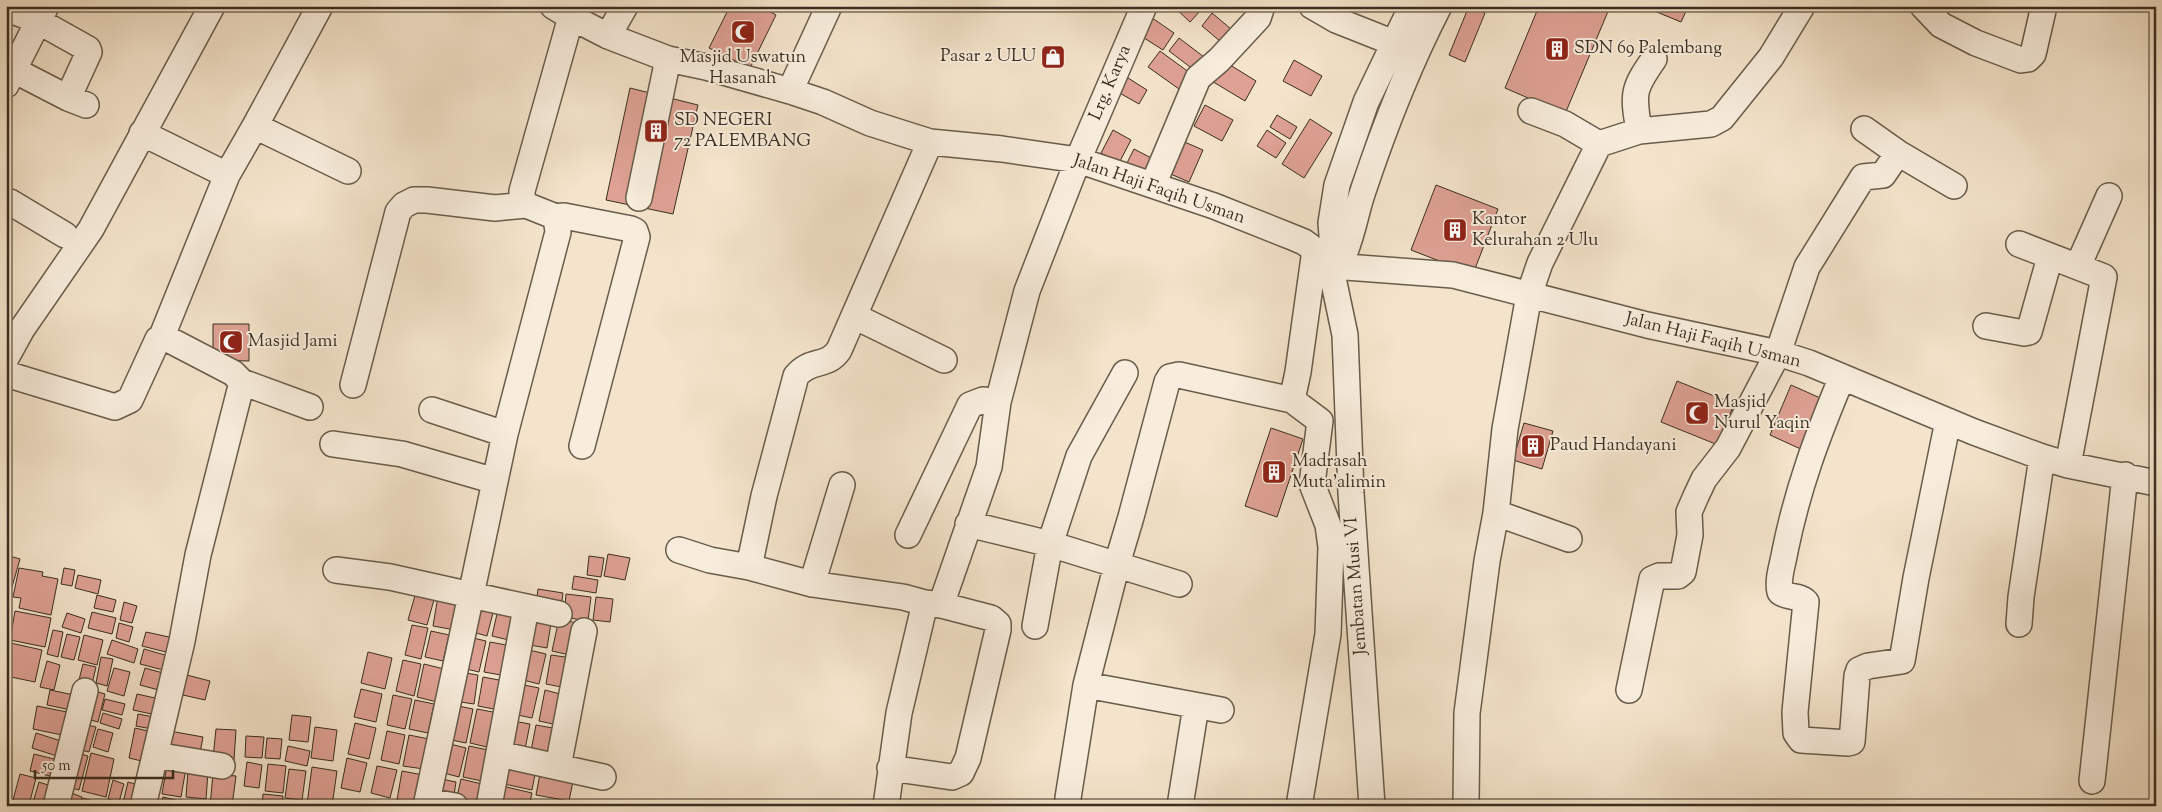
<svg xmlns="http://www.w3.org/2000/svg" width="2162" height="812" font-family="'Sorts Mill Goudy',serif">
	<rect width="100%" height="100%" fill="#f4e4cb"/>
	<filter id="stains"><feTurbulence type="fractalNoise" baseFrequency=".004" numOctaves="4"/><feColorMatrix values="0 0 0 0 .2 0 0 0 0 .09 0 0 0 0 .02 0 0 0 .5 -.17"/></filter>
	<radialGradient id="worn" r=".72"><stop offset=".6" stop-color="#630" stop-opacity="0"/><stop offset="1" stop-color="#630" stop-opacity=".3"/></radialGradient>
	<path fill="#dea194" stroke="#3a2e20" d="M 730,6 L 759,6 L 776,15 L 750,68 L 709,48 Z
		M 1173,6 L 1197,6 L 1201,10 L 1190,22 Z
		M 1469,6 L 1485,13 L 1465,62 L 1449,55 Z
		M 1539,6 L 1601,6 L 1609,9 L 1565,114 L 1505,88 Z
		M 1653,6 L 1687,6 L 1688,7 L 1681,22 L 1652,10 Z
		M 1145,13 L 1174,33 L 1163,50 L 1133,31 Z
		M 1212,13 L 1231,29 L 1221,42 L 1202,26 Z
		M 1179,38 L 1208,60 L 1198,73 L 1169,51 Z
		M 1160,51 L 1190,73 L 1179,89 L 1148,67 Z
		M 1222,60 L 1256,81 L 1245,101 L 1210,80 Z
		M 1294,60 L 1322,76 L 1311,96 L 1283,81 Z
		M 1125,76 L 1147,90 L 1139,104 L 1116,91 Z
		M 630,88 L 698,105 L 673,214 L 606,200 Z
		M 1205,105 L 1233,120 L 1222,141 L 1194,126 Z
		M 1277,115 L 1297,127 L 1290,139 L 1270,127 Z
		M 1310,119 L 1332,133 L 1304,178 L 1282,164 Z
		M 1113,130 L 1131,140 L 1119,163 L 1101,153 Z
		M 1267,130 L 1286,143 L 1276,158 L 1257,146 Z
		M 1180,140 L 1203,150 L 1189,182 L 1166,172 Z
		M 1134,149 L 1159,162 L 1150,180 L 1125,167 Z
		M 1436,185 L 1498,209 L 1473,274 L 1411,250 Z
		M 213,324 L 249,324 L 249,361 L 213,360 Z
		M 1677,381 L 1734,404 L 1718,445 L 1661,422 Z
		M 1791,385 L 1827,401 L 1805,451 L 1770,435 Z
		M 1524,423 L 1553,431 L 1542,469 L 1513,460 Z
		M 1271,428 L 1303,439 L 1277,517 L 1245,506 Z
		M 608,554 L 630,558 L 625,580 L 604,576 Z
		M 6,555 L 20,559 L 10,594 L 6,593 Z
		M 589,556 L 604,558 L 601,577 L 587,575 Z
		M 19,568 L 43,572 L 42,576 L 58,579 L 51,615 L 19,608 L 21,598 L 13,597 Z
		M 64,568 L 75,570 L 72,586 L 61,584 Z
		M 78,575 L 101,580 L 98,594 L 75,588 Z
		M 574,576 L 598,580 L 596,593 L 572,589 Z
		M 538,589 L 563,593 L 561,607 L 536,604 Z
		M 416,592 L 435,596 L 427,625 L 408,620 Z
		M 566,594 L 591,597 L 588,621 L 564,617 Z
		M 97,595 L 116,600 L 113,612 L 94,608 Z
		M 438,596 L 460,600 L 455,630 L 433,626 Z
		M 596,597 L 613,599 L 610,622 L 593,620 Z
		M 477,600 L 495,605 L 487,636 L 469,631 Z
		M 124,602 L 137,606 L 132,623 L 120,620 Z
		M 499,605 L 520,610 L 513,641 L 492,636 Z
		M 15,611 L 51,618 L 45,647 L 10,640 Z
		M 92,612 L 116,618 L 112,634 L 88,628 Z
		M 529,612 L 552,617 L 547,648 L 524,644 Z
		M 67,613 L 85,619 L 81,633 L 62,627 Z
		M 559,619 L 581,624 L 574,656 L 552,651 Z
		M 119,623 L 133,627 L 129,642 L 116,638 Z
		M 412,625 L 428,628 L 421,659 L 405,655 Z
		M 53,630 L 63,632 L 58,657 L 47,654 Z
		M 431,631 L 449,635 L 443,661 L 425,657 Z
		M 146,632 L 178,639 L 174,654 L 142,646 Z
		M 67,634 L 80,637 L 74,660 L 61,657 Z
		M 84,635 L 103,640 L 97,665 L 78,660 Z
		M 469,637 L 486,641 L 479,672 L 462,668 Z
		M 112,640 L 138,649 L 134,663 L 107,654 Z
		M 6,642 L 42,650 L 35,682 L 6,676 Z
		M 490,642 L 517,647 L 512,677 L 484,672 Z
		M 144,649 L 175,658 L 171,672 L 140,664 Z
		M 525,649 L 546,654 L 539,684 L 519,679 Z
		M 368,652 L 392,658 L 385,689 L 361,683 Z
		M 551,655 L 572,658 L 567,688 L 546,684 Z
		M 101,657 L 113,659 L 107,686 L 96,683 Z
		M 403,660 L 421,664 L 414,696 L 396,691 Z
		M 47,661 L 60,665 L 54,690 L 40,687 Z
		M 83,664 L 96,667 L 92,684 L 79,680 Z
		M 424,664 L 444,669 L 437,702 L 417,697 Z
		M 114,668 L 130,672 L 124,696 L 107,691 Z
		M 145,668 L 170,675 L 166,692 L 140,685 Z
		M 459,672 L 478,675 L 474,704 L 454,701 Z
		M 179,673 L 210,681 L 205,700 L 174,693 Z
		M 483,677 L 504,681 L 499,710 L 478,706 Z
		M 519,684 L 539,688 L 532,718 L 513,714 Z
		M 88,689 L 105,694 L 98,722 L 80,717 Z
		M 361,689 L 382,694 L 376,722 L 354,717 Z
		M 50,690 L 74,695 L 71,710 L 47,705 Z
		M 545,690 L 564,695 L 558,725 L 539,721 Z
		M 137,694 L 164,700 L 161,716 L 133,710 Z
		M 393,695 L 412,699 L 405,729 L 387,725 Z
		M 105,699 L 125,704 L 122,715 L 102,710 Z
		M 415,700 L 434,704 L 428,733 L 409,729 Z
		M 453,705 L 473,709 L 466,743 L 447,739 Z
		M 37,706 L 67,712 L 62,735 L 33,729 Z
		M 477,709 L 498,713 L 491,748 L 470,743 Z
		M 103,713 L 122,719 L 119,729 L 100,723 Z
		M 138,714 L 159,718 L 157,730 L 136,726 Z
		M 292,715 L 311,717 L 308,742 L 289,740 Z
		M 513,721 L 530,724 L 524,754 L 507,750 Z
		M 79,723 L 96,727 L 89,752 L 73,748 Z
		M 355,723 L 376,728 L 369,759 L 348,754 Z
		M 536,725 L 558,729 L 553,760 L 530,756 Z
		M 315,727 L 337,730 L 333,761 L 311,758 Z
		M 135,728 L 157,733 L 150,763 L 129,758 Z
		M 98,729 L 113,733 L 108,752 L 93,747 Z
		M 216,729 L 236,730 L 234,760 L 213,758 Z
		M 164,730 L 203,737 L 199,758 L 161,752 Z
		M 387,731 L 405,735 L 399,764 L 381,760 Z
		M 36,733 L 61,741 L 57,756 L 32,748 Z
		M 409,735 L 429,739 L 424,769 L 403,766 Z
		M 246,736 L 264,737 L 262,758 L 245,757 Z
		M 267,738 L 282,739 L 280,759 L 265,758 Z
		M 446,743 L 466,748 L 459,777 L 440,772 Z
		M 288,746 L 310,751 L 307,766 L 285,761 Z
		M 469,746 L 488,750 L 482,781 L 463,777 Z
		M 74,752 L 88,756 L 79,790 L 65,786 Z
		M 91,753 L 114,759 L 106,797 L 82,791 Z
		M 34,754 L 58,760 L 54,777 L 30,771 Z
		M 347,758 L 367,763 L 360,792 L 341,788 Z
		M 499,761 L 536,769 L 532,790 L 495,782 Z
		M 247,762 L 262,765 L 259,788 L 244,786 Z
		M 268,764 L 286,766 L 283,793 L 265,791 Z
		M 167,765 L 186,768 L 181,797 L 162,794 Z
		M 377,766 L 397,770 L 390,798 L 371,793 Z
		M 312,767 L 337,771 L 332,806 L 307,804 Z
		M 289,769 L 306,771 L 302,800 L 285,798 Z
		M 188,770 L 208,772 L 206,799 L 186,797 Z
		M 402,771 L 423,775 L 418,804 L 397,800 Z
		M 20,774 L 36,778 L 29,805 L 13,800 Z
		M 213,774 L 236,776 L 232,806 L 210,806 Z
		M 540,774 L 573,781 L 569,801 L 536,795 Z
		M 437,778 L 456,782 L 453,802 L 433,798 Z
		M 461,779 L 486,785 L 478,806 L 456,801 Z
		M 113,780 L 124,784 L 119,802 L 108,799 Z
		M 39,782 L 54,787 L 48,806 L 32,806 Z
		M 128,782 L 145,787 L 132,806 L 123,803 Z
		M 498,785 L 532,793 L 529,806 L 499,806 Z
		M 63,790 L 82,797 L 79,806 L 58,806 Z
		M 263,794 L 283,796 L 282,806 L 262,806 Z
		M 163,797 L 189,803 L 188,806 L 161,806 Z
		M 83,798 L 99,803 L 98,806 L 81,806 Z
		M 192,801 L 209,805 L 208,806 L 191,806 Z"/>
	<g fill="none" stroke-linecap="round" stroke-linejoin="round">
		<defs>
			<path id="minor" d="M 320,6 L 255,126 L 348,171
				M 553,6 L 571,17 L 608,36 L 668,59 L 706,67 L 790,91 L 823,102 L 870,123 L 930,142 L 1002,149 L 1078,160 L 1214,206 L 1292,237 L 1304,242 L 1330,261
				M 1312,6 L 1336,20 L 1394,43
				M 1923,6 L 1941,25 L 1976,43 L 2021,60 L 2028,59 L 2033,54 L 2044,6
				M 13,11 L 38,21 L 88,49 L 89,52 L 68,98
				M 608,36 L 625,6
				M 6,66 L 68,98 L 86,105
				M 6,85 L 46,6
				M 790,91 L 829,6
				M 1864,129 L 1898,153 L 1954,186
				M 1639,131 C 1633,94 1632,90 1654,59
				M 142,133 L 227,175 L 255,126
				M 1599,144 L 1639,131 L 1711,124 L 1722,118 L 1771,57 L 1802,6
				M 1153,185 L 1198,78 L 1219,60 L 1258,18 L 1262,6
				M 639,198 L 668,59
				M 6,203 L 10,202 L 65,235
				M 556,217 L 564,216 L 631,229 L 635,231 L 637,237 L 582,446
				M 2019,244 L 2104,277 L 2068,465
				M 1334,260 L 1331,223 L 1337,185 L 1366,102 L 1412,6
				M 1341,261 C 1352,239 1355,214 1363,191 C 1384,128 1408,66 1439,6
				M 2078,266 L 2109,196
				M 1346,267 L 1453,275 L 1647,325 L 1778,353 L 1809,363 L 1974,432 L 2042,457 L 2068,465 L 2156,483
				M 1333,278 L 1345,335 L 1351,493 L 1372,806
				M 854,316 L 944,360
				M 1986,326 L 2024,333 L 2029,332 L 2050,257
				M 162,336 L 227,175
				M 6,358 L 22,329 L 91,229 L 212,6
				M 6,374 L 115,407 L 130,400 L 158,339 L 162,336 L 233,373 L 242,382 L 198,555 L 182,641 L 143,806
				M 1842,377 C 1817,437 1798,487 1785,551 C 1783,564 1777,579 1780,592 C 1787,598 1800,595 1806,602 L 1795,712 L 1796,733 L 1801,740 L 1848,743 L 1852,742 L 1857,676 L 1859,670 L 1868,666 L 1902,661 L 1916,578 L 1948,421
				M 242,382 L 310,407
				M 353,385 L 398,212 L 404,205 L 414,200 L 427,200 L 495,208 L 526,205
				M 1292,400 L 1298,372 L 1315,250
				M 432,410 L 505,434
				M 333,444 L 402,454 L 495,481
				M 1496,513 L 1569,539
				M 968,524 L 1050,544 L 1179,584
				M 908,535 L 970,405 L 983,400 L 998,402
				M 679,550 L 710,560 L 749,567 L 812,584 L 903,597 L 925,603
				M 749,567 L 764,496 L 796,376 C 811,358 827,368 839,350 L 930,142
				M 336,570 L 390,577 L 471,595 L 505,434 L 558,232 L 556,217 L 526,205 L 522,197 L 522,191 L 571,17
				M 812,584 L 842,485
				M 2019,624 L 2021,597 L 2042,457
				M 1035,626 L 1050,544 L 1079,456 L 1125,373
				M 1086,685 L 1221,710
				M 1629,690 L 1652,579 L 1659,576 L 1678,576 L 1683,572 L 1690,535 L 1689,512 L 1696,496 L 1704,479 L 1728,448 L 1778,353 L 1807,267 L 1863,177 L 1883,175 L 1898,153
				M 499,754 L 603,777
				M 155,755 L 222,766
				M 558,767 L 584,631
				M 890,768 L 952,777 L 961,773 L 968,758 L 998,630 L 998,624 L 991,618 L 941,605 L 989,467 L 998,402 L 1027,291 L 1078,160 L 1144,6
				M 2092,781 L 2125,475
				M 1068,798 L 1086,685 L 1117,564 L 1131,517 L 1167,382 L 1170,377 L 1179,375 L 1292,400 L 1320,421 L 1312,484 L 1328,525 L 1331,547 L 1328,634 L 1299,806
				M 427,801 L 455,806
				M 1466,803 L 1467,713 L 1487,561 L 1496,513 L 1505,429 L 1529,295 L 1540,263 L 1599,144 L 1565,124 L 1531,111
				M 56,806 L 85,691
				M 426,806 L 471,595 L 559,614
				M 489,806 L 526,608
				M 886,806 L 899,713 L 925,603 L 941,605
				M 1180,806 L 1196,706"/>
		</defs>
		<use href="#minor" stroke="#685c4b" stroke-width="28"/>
		<use href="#minor" stroke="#f8eddd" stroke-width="25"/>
	</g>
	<defs>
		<symbol id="mosque-square" viewBox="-11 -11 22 22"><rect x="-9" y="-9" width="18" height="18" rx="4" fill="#8f2418" stroke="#f8eddd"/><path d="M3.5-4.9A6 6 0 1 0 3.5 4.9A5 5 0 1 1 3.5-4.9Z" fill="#fff"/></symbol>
		<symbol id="building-square" viewBox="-11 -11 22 22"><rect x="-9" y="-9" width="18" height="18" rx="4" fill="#8f2418" stroke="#f8eddd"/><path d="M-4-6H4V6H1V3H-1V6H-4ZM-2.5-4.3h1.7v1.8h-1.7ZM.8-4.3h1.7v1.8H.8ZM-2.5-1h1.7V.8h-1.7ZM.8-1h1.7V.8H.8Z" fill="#fff"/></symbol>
		<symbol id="shop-square" viewBox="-11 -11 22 22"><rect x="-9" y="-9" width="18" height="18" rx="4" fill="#8f2418" stroke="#f8eddd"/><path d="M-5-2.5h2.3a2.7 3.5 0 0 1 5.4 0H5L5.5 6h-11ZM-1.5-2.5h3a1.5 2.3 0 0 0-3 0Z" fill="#fff"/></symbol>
	</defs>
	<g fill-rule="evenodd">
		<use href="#mosque-square" x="729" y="18" width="28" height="28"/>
		<use href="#building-square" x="1543" y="35" width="28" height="28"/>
		<use href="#shop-square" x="1039" y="43" width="28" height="28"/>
		<use href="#building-square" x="642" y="117" width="28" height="28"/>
		<use href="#building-square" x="1441" y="216" width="28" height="28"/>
		<use href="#mosque-square" x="217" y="328" width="28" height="28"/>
		<use href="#mosque-square" x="1683" y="399" width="28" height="28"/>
		<use href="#building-square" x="1519" y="432" width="28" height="28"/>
		<use href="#building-square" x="1260" y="458" width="28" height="28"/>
	</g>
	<g text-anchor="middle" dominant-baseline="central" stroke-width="4" stroke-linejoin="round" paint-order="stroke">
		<g font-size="18" fill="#3a2e20" stroke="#f8eddd" text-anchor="start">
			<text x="1574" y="49">SDN 69 Palembang</text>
			<text x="1036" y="57" text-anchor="end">Pasar 2 ULU</text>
			<text x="743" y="58" text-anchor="middle">Masjid Uswatun<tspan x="743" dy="21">Hasanah</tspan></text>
			<text x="674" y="121">SD NEGERI<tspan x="674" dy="21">72 PALEMBANG</tspan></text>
			<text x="1472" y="220">Kantor<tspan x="1472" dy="21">Kelurahan 2 Ulu</tspan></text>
			<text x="248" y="342">Masjid Jami</text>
			<text x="1714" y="403">Masjid<tspan x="1714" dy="21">Nurul Yaqin</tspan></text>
			<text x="1550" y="446">Paud Handayani</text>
			<text x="1292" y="462">Madrasah<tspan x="1292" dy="21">Muta'alimin</tspan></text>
		</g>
		<g font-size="18" fill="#3a2e20" stroke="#f8eddd">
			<text transform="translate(1111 83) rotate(-67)">Lrg. Karya</text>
			<text transform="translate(1159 190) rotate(19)">Jalan Haji Faqih Usman</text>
			<text transform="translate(1713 341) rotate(14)">Jalan Haji Faqih Usman</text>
			<text transform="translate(1357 586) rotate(-94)">Jembatan Musi VI</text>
		</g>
	</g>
	<rect width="2162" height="812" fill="none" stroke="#f4e4cb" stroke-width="25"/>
	<rect x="8" y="8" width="2147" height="797" fill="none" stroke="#3a2e20" stroke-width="2.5"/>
	<rect x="12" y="12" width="2137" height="787" fill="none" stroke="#3a2e20"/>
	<path d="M35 770v8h138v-8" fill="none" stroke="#3a2e20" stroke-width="2.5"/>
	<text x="42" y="770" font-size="15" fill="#3a2e20" stroke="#f8eddd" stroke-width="4" paint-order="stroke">50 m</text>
	<rect width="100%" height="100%" filter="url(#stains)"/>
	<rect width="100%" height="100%" fill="url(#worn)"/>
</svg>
